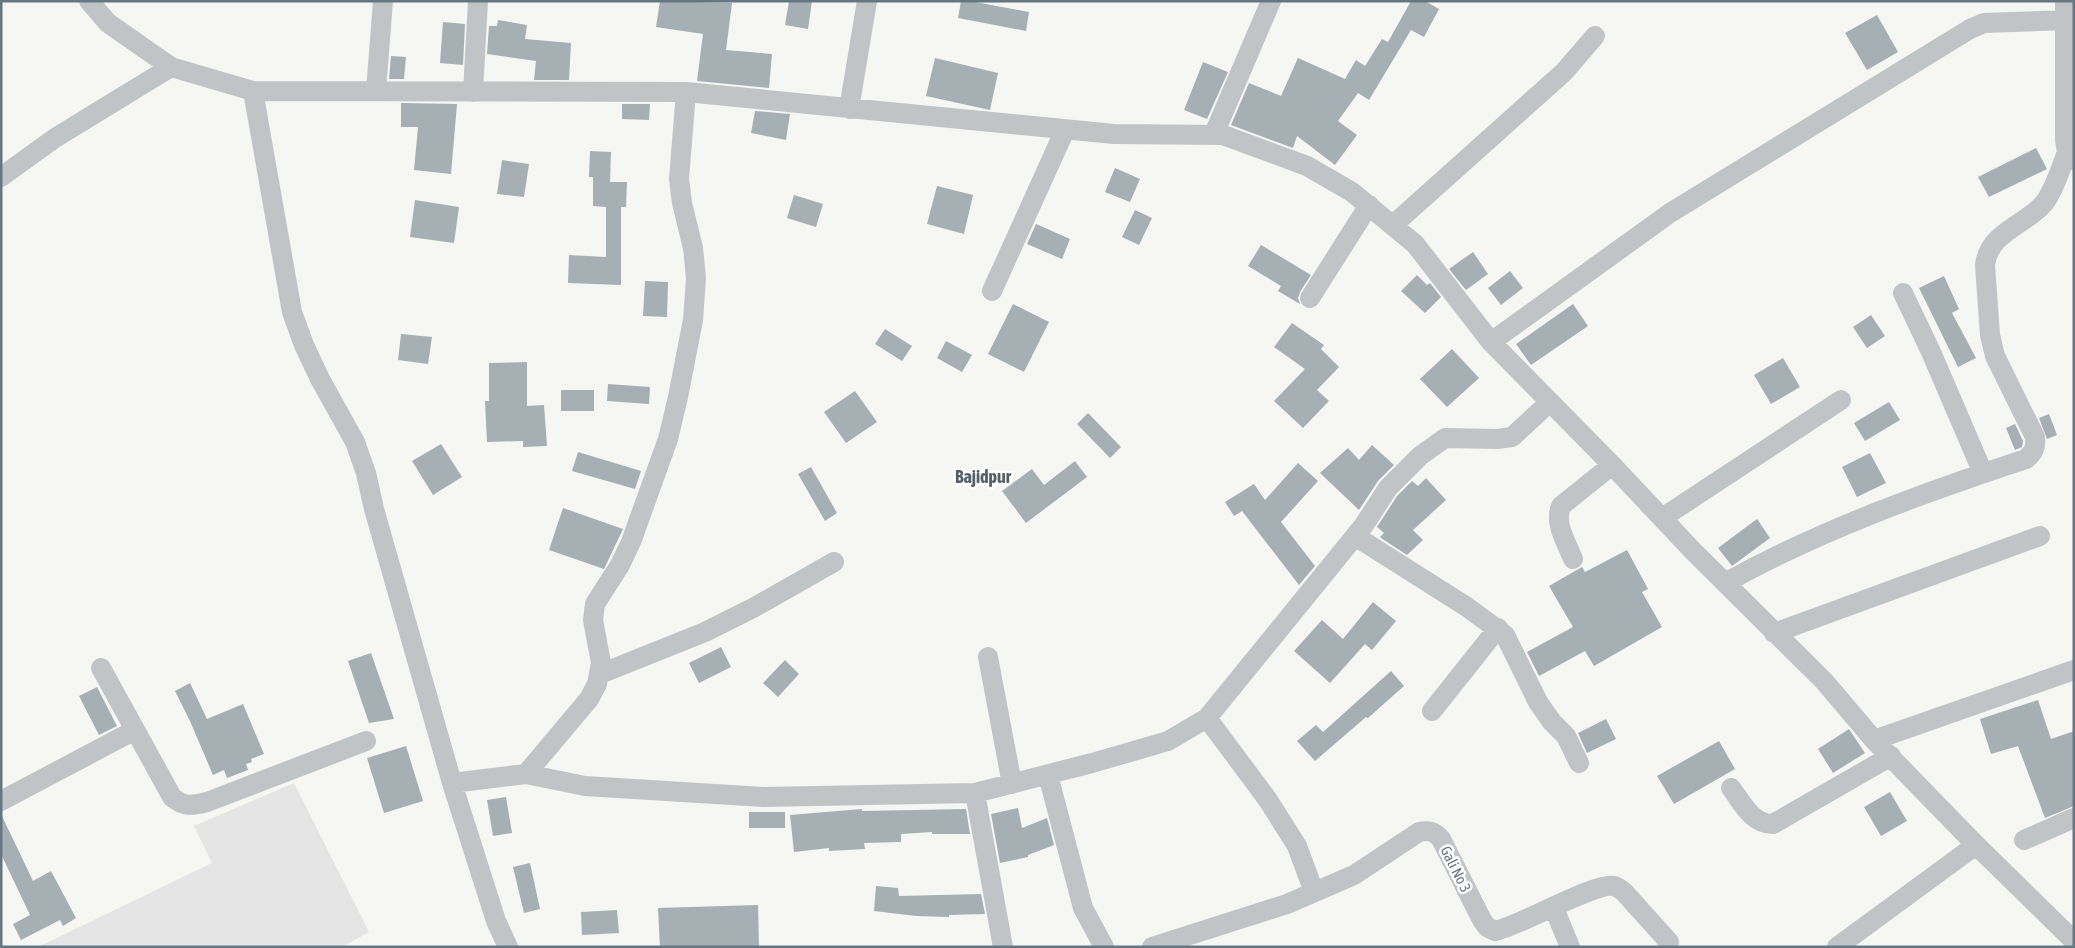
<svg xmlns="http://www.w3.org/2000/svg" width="2075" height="948" font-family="'Asap Condensed',sans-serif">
	<rect width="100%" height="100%" fill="#f6f6f3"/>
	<path fill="#e4e5e4" d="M 294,783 L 369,932 L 342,947 L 38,947 L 212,863 L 194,826 Z"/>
	<path fill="#a6afb4" d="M 660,1 L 732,3 L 726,50 L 772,54 L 769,88 L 697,81 L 703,34 L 656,27 Z
		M 789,1 L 812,1 L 808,29 L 785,25 Z
		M 961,1 L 970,1 L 1029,12 L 1026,31 L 958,18 Z
		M 1411,1 L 1425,1 L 1439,9 L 1424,37 L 1411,30 L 1369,100 L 1358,93 L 1338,121 L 1357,135 L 1335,165 L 1297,136 L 1293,148 L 1231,125 L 1249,83 L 1281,96 L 1298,58 L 1345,79 L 1356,60 L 1365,66 L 1382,39 L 1388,42 Z
		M 1877,15 L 1898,52 L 1867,70 L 1845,33 Z
		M 498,20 L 527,25 L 525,39 L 571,43 L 569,80 L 534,80 L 536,61 L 487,54 L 489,26 L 497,26 Z
		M 443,22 L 465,24 L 463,65 L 440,63 Z
		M 391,56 L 406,57 L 404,79 L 389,79 Z
		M 935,58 L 998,73 L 990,110 L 926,96 Z
		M 1203,62 L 1228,72 L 1207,119 L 1184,110 Z
		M 401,103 L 457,104 L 451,174 L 414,170 L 418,127 L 401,127 Z
		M 622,104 L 650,104 L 649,120 L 622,119 Z
		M 755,111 L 790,114 L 786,140 L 751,133 Z
		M 2036,148 L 2047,169 L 1989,197 L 1978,177 Z
		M 590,151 L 611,152 L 610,182 L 627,182 L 626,207 L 621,207 L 621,285 L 568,283 L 569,255 L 606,257 L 606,207 L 593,206 L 593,177 L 589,177 Z
		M 502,160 L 529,164 L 524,197 L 497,194 Z
		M 1115,168 L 1140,179 L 1130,202 L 1105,192 Z
		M 937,186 L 973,195 L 964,234 L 927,224 Z
		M 794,195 L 823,204 L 816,227 L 787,218 Z
		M 415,200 L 459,207 L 454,243 L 410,237 Z
		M 1135,210 L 1152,218 L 1139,245 L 1122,237 Z
		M 1036,224 L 1070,239 L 1062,259 L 1027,244 Z
		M 1261,245 L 1311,275 L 1300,292 L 1298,298 L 1300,304 L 1278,291 L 1281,286 L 1248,266 Z
		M 1473,252 L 1488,274 L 1466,290 L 1449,269 Z
		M 1510,271 L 1523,288 L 1501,305 L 1488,288 Z
		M 1417,275 L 1427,285 L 1430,283 L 1441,297 L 1425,313 L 1401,291 Z
		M 1944,276 L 1959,309 L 1952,313 L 1976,358 L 1958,367 L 1919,288 Z
		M 645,281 L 668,282 L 667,317 L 643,316 Z
		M 1013,304 L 1049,322 L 1024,372 L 988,354 Z
		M 1573,304 L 1588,326 L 1531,365 L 1516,344 Z
		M 1871,315 L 1885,336 L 1867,348 L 1853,327 Z
		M 1292,323 L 1324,345 L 1321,349 L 1339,367 L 1317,390 L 1329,401 L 1303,428 L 1274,401 L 1305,369 L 1274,347 Z
		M 885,329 L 912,346 L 902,361 L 875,344 Z
		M 401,334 L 432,337 L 428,364 L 398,360 Z
		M 946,341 L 972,355 L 962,372 L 937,358 Z
		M 1452,349 L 1479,378 L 1447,407 L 1420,379 Z
		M 1783,358 L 1800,387 L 1771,404 L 1754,375 Z
		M 527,362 L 527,406 L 544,405 L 547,446 L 523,447 L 523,441 L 487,442 L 485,401 L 489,401 L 489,363 Z
		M 608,384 L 650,387 L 649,404 L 607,401 Z
		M 561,390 L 594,390 L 594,411 L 561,411 Z
		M 855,391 L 877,422 L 846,443 L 824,412 Z
		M 1889,402 L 1900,420 L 1865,441 L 1854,423 Z
		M 1088,413 L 1121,447 L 1110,458 L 1077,424 Z
		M 2049,414 L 2057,435 L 2047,439 L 2039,418 Z
		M 2015,424 L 2023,441 L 2022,447 L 2015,450 L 2006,428 Z
		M 441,444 L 462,477 L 433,495 L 412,461 Z
		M 1372,445 L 1394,465 L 1378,481 L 1359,510 L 1320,473 L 1348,448 L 1359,460 Z
		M 578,452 L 641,471 L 635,489 L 572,471 Z
		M 1870,453 L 1886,483 L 1857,497 L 1842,467 Z
		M 1075,461 L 1087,477 L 1026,523 L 1002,491 L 1032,469 L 1044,485 Z
		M 1298,463 L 1318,481 L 1281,522 L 1315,566 L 1299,585 L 1242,511 L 1234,516 L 1225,502 L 1254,484 L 1265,500 Z
		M 811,467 L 837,513 L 825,521 L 798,474 Z
		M 1426,478 L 1446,500 L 1413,530 L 1423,540 L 1407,555 L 1384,540 L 1380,537 L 1384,533 L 1377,527 L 1397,496 L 1412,481 L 1418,486 Z
		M 563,508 L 623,529 L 604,569 L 549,550 Z
		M 1757,519 L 1770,538 L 1732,566 L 1718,548 Z
		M 1627,550 L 1648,589 L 1642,592 L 1662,627 L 1594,666 L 1585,651 L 1539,676 L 1527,652 L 1573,627 L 1549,586 L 1582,567 L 1585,572 Z
		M 1373,602 L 1396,621 L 1372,650 L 1365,644 L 1330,683 L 1294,651 L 1322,620 L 1343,639 Z
		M 721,647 L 731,667 L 699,683 L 689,663 Z
		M 371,653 L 394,719 L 369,723 L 348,661 Z
		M 785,660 L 799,674 L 778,697 L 763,683 Z
		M 1391,671 L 1404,686 L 1368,718 L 1366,717 L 1315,761 L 1297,741 L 1316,725 L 1323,732 Z
		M 190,683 L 207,719 L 243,704 L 264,754 L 251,759 L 252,762 L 246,764 L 248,770 L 227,778 L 224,770 L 213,775 L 190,721 L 175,691 Z
		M 97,687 L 117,726 L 99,735 L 79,696 Z
		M 2038,700 L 2051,739 L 2074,731 L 2074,806 L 2045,818 L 2018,746 L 1991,754 L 1980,719 Z
		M 1606,719 L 1616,739 L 1587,753 L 1578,733 Z
		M 1849,729 L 1865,753 L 1833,773 L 1818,749 Z
		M 1719,741 L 1735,769 L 1674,804 L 1657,776 Z
		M 406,746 L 423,801 L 384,813 L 367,758 Z
		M 1890,792 L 1907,821 L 1881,836 L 1864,807 Z
		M 506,797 L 512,833 L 493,836 L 487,800 Z
		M 1018,808 L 1022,828 L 1047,818 L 1054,845 L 1028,855 L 1028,857 L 1000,863 L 991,814 Z
		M 862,809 L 862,811 L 966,809 L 970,834 L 932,834 L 932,832 L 901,834 L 901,842 L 864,843 L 865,849 L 829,851 L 829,848 L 794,852 L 790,815 Z
		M 749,812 L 785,812 L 785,828 L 749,828 Z
		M 1,814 L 33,881 L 51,871 L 76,918 L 63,926 L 60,920 L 21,940 L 13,924 L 30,915 L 1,854 Z
		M 530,863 L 540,909 L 524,913 L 513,867 Z
		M 876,886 L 898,888 L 899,896 L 981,894 L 985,914 L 949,915 L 949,917 L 916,916 L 874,911 Z
		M 758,905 L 759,947 L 660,947 L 658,908 Z
		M 617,910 L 619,933 L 582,935 L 581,912 Z"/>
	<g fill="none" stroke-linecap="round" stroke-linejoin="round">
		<path stroke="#c0c4c7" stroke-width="20" d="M 89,1 L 108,23 L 171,67 L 253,91 L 686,92 L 1114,134 L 1223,135 L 1307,166 L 1352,192 L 1415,244 L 1491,342 L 1612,465 L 1693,551 L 1824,681 L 1874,740 L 1976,845 L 2074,941
			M 2065,1 L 2065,140 L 2067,152 L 2074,160
			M 253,91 L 292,312 L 304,345 L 320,379 L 355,442 L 366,473 L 374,509 L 452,783 L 496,921 L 508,947
			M 376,91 L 383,1
			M 473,92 L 478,1
			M 849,109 L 867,1
			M 1214,134 L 1271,1
			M 1,177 L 55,138 L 171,67
			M 1393,225 L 1564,72 L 1595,36
			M 992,291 L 1065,130
			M 1903,293 L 1931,352 L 1983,473
			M 1310,298 L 1369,205
			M 1491,342 L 1670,213 L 1970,29 L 1984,23 L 2065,20
			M 1662,518 L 1841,400
			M 1355,536 L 1467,607 L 1505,635 L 1538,702 L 1552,722 L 1566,736 L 1579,763
			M 1573,559 C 1566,541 1554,524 1561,506 L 1612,465
			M 1725,583 C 1820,530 1923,493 2026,459 C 2034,452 2036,448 2035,437 L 1995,356 L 1990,335 L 1985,265 C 1989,231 2027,225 2045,202 C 2055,188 2061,168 2067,152
			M 1774,633 L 2040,536
			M 988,657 L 1012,784
			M 101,668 L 172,797 C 184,807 192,806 207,802 L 366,741
			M 600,674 L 705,632 L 753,608 L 834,562
			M 1432,711 L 1498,628
			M 1207,718 L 1268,800 L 1297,846 L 1314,892
			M 1874,740 L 2074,670
			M 526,774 L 589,699 L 597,684 L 601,663 L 593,620 L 595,604 L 620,565 L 631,542 L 668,439 L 678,397 L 693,320 L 696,278 L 693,248 L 682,203 L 679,179 L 686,92
			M 1048,775 L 1083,908 L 1104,947
			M 452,783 L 526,774 L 585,786 L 764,797 L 975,793 L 1092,763 L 1168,741 L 1207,718 L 1364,525 L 1388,488 L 1420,456 L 1445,438 L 1497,439 L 1512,437 L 1550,402
			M 1731,788 C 1743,804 1752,824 1773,824 L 1891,756
			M 975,793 L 1003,947
			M 1,801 L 135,730
			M 2024,840 L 2074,818
			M 1554,908 L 1570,947
			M 1152,947 L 1287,904 L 1354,875 L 1419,832 C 1429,830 1434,831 1441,839 L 1482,920 L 1487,927 L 1495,931 C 1522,925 1595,882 1614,886 C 1618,887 1621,890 1624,892 L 1669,942
			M 1837,947 L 1976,845"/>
	</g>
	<g text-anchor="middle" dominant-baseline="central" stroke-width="5" stroke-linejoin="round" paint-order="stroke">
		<g font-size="15" fill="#667784" stroke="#fff">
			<text transform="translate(1456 869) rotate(63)">Gali No 3</text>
		</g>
		<g font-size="18" font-weight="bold" fill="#536069" stroke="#fff">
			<text x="983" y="476">Bajidpur</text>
		</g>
	</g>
	<rect width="2075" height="948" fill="none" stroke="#667784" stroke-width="5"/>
</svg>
